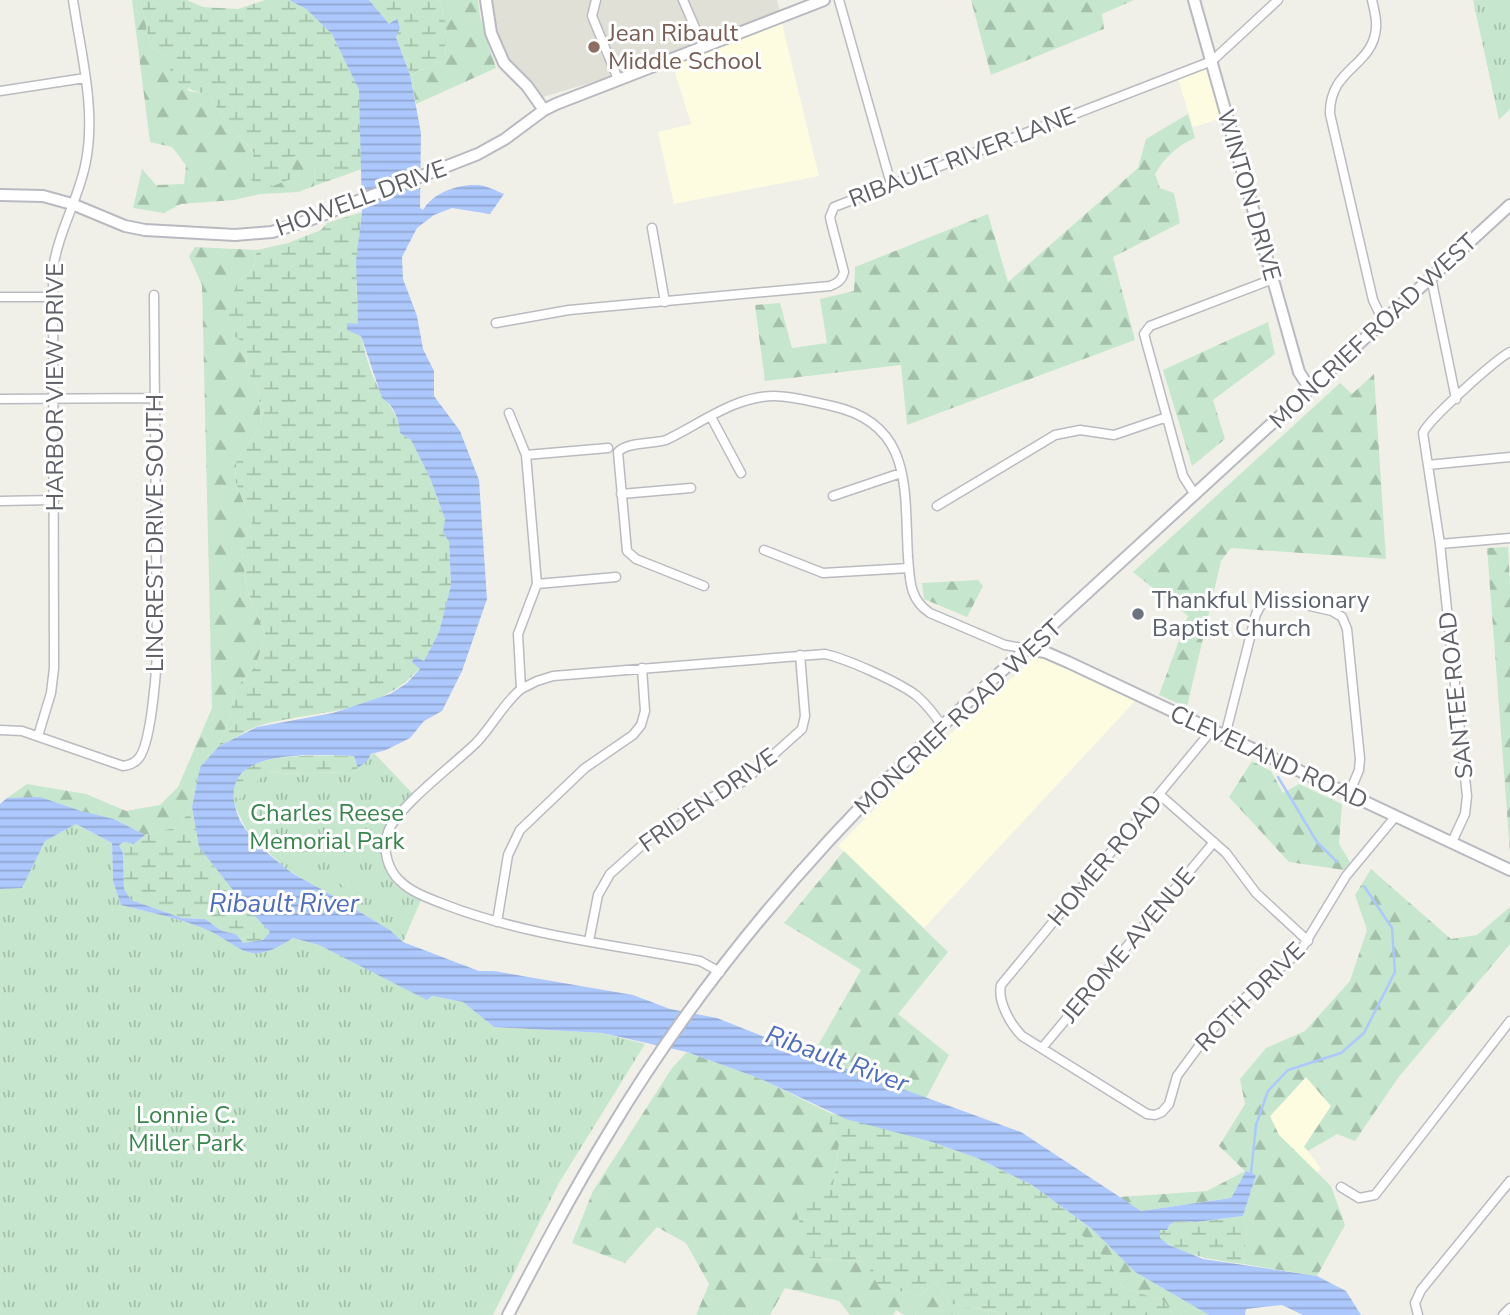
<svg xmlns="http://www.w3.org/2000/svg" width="1510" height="1315" font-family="'Nunito Sans',sans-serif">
	<defs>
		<pattern id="forest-firs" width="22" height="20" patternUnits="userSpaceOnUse" patternTransform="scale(1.75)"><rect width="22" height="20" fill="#c6e7cd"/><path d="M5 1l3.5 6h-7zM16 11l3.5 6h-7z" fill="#a4bfaa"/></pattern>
		<pattern id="wetland-marsh" width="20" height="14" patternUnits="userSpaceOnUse" patternTransform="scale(1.75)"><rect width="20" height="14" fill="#c6e7cd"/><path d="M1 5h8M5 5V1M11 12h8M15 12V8" fill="none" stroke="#a4bfaa"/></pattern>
		<pattern id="park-tufts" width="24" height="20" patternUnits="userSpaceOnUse" patternTransform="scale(1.75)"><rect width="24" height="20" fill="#c6e7cd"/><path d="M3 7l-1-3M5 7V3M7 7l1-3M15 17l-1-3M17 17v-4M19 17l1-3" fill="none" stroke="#a4bfaa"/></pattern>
		<pattern id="water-rules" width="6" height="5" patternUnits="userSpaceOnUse" patternTransform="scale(1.75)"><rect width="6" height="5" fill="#adc8fc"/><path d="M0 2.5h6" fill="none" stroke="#90a6d0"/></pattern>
	</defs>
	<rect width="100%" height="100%" fill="#f1f0e8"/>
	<path fill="#fdfce1" d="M 781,20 L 819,176 L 674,204 L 658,132 L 691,124 L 672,63 Z
		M 1208,65 L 1223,118 L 1193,127 L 1177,76 Z
		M 1040,657 L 1135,701 L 924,928 L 838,846 L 937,746 L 1034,658 Z
		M 1306,1077 L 1331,1106 L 1304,1146 L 1321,1169 L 1316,1173 L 1279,1135 L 1270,1117 Z"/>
	<path fill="#e0e0d6" d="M 490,0 L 777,0 L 780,13 L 613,76 L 543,97 L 508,64 L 498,42 Z"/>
	<path fill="url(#forest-firs)" d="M 132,0 L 141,0 L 150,46 L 167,57 L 189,91 L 208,94 L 226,122 L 254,153 L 294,156 L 304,153 L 315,167 L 314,186 L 299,192 L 260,194 L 234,200 L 181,204 L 164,213 L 133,208 L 142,169 L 156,185 L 184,184 L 186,165 L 172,147 L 150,142 Z
		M 439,0 L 478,0 L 480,17 L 496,68 L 416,104 L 410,75 L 445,60 L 446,23 Z
		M 971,0 L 1134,0 L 1102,14 L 1104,29 L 991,75 Z
		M 1188,114 L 1195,138 C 1178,145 1164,158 1155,174 L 1160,188 L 1174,193 L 1180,223 L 1113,257 L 1135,340 L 907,425 L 901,365 L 765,381 L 755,305 L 780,303 L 792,348 L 827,343 L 820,299 L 854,291 L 855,267 L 988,214 L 1008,282 L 1138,168 L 1146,139 Z
		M 195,247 L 257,250 L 253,268 L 237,284 L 226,331 L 246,343 L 247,372 L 258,386 L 261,425 L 237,460 L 235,480 L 252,524 L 241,545 L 247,589 L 265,634 L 256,666 L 234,690 L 230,716 L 219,746 L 200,767 L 192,807 L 178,827 L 145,835 L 114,819 L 7,798 L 27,784 L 86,794 L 126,811 L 160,805 L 178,787 L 212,708 L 202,285 L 189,256 Z
		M 1268,322 L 1275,354 L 1213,400 L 1225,439 L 1192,466 L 1163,370 Z
		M 1374,374 L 1386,559 L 1231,548 L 1221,561 L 1187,707 L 1159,695 L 1188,616 L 1133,572 L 1340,383 L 1352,394 Z
		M 1508,547 L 1510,586 L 1510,852 L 1487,548 Z
		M 978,580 L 983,586 L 967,617 L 924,599 L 922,583 Z
		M 1252,761 L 1271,771 L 1283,793 L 1299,784 L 1342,804 L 1339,844 L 1350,862 L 1344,870 L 1289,862 L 1229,797 Z
		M 844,851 L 948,952 L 898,1014 L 949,1055 L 926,1098 L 812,1056 L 861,970 L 784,923 Z
		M 1371,869 L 1451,939 L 1477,935 L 1510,907 L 1510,944 L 1398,1078 L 1355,1141 L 1337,1134 L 1308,1151 L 1304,1147 L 1331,1106 L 1306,1077 L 1270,1116 L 1279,1135 L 1331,1186 L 1345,1225 L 1317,1276 L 1243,1264 L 1247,1233 L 1243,1216 L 1256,1175 L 1246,1171 L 1231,1198 L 1141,1211 L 1119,1197 L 1207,1191 L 1245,1171 L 1219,1146 L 1245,1104 L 1240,1079 L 1266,1048 L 1305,1031 L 1350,981 L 1367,930 L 1355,895 Z
		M 687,1052 L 761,1079 L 830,1113 L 829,1126 L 839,1144 L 833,1187 L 810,1258 L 866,1262 L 880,1287 L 920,1295 L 936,1282 L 951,1304 L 998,1312 L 999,1315 L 904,1315 L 896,1310 L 893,1315 L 850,1315 L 839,1301 L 785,1288 L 770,1315 L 696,1315 L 709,1284 L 686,1243 L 657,1227 L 625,1263 L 572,1243 L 593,1191 L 672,1068 Z
		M 1078,1219 L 1092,1229 L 1135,1272 L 1209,1315 L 1171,1315 L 1172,1313 L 1164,1301 L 1122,1287 L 1110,1263 L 1073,1227 Z"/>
	<path fill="url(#wetland-marsh)" d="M 141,0 L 187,0 L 203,7 L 238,9 L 265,0 L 289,0 L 306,9 L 332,34 L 359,90 L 362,169 L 314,186 L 315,167 L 304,154 L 294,156 L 291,179 L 265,189 L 248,178 L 254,153 L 226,122 L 208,94 C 185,90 170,82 167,57 L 150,46 Z
		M 369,0 L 439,0 L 446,23 L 445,60 L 410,75 L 396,36 L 396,18 L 389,25 Z
		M 362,212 C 355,270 351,325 375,381 C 383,400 399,412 400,433 L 411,440 L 430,478 L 445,519 L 444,532 L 449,542 L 451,585 L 439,632 L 424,661 L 412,661 L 420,668 C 377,717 315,709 258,726 C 245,731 232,740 219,746 L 230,716 L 234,690 L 256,666 L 265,634 L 247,589 L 241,545 L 252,524 L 235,480 L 237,460 L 261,425 L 258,386 L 247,372 L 246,344 L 226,331 L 225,315 L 237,284 L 253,268 L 257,250 L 288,243 L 321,230 L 327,223 Z
		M 354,756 L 358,768 L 352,774 C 324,769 296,778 269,771 L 234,804 C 233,795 232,784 237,777 C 255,751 325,756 354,756 Z
		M 192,807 L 199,847 L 247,908 L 270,932 L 263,940 L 243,944 L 236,934 L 222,931 L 205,919 L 182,918 L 131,900 L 124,890 L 123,853 L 119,845 L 124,842 L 134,844 L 145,835 L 178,827 Z
		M 830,1113 L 932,1142 L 977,1158 L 1032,1185 L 1078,1219 L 1074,1227 L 1110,1263 L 1122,1287 L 1164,1301 L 1172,1313 L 1171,1315 L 999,1315 L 998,1312 L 951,1304 L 936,1282 L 920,1295 L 879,1287 L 866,1262 L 810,1258 L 795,1207 L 821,1189 L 833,1187 L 839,1144 L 829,1126 Z
		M 1243,1216 L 1247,1233 L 1243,1264 C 1214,1260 1183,1256 1159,1238 L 1160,1230 L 1177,1221 L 1196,1222 Z"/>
	<path fill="url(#park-tufts)" d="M 1473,0 L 1510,0 L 1510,109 L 1499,120 Z
		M 374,753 L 413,794 C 405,802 396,810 390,818 C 376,838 380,869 397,886 C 403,892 413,896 421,900 L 403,942 L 390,930 L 286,869 L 248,833 L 234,804 L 268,771 C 296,778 324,769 352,774 Z
		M 76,824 L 112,843 L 113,881 L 121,905 C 147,912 175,917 200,927 C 241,942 245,971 293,938 L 319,945 L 427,999 L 432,996 L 463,1002 L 494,1027 L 602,1033 L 645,1044 L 559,1183 L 493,1315 L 0,1315 L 0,889 L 22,887 L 45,841 Z"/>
	<path fill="#c6e7cd" d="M 344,866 L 368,882 L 358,896 L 334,880 Z"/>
	<path fill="url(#water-rules)" d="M 289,0 L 369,0 L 389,24 L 397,18 L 400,28 L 396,37 L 410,75 L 421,133 L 420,208 L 423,210 C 433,193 457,184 477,185 C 486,185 496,191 504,194 L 490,214 L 452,208 L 434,215 L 417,228 L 402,257 L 403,279 L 417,316 L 423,349 L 434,371 L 434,396 L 460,431 L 479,480 L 487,599 L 462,671 L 442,711 L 424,721 L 410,738 L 386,750 L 371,754 L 368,760 L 358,768 L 354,756 C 325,755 272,752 248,768 C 224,783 234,816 249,834 C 258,846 272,857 284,867 C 295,876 309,882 321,889 C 344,903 367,916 390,930 L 403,942 L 479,971 L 494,971 L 633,995 L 670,1009 L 717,1018 L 812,1056 L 1021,1132 L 1141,1211 L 1231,1198 L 1246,1171 L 1256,1175 L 1243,1216 L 1196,1222 L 1177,1221 L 1169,1225 L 1167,1230 L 1160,1230 L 1160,1238 L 1169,1245 L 1203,1259 L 1317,1276 L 1346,1291 L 1361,1315 L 1303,1315 L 1282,1305 L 1246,1309 L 1245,1315 L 1209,1315 L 1135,1272 L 1092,1229 L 1032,1185 L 977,1158 L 932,1142 L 846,1119 L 761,1079 L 687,1052 L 602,1033 L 494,1027 L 463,1002 L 432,996 L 427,1000 L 319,945 L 293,938 C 244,971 241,942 200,927 C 175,917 147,912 121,905 L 113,881 L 112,843 L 76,824 L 45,841 L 22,888 L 0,889 L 0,804 L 7,798 L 40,797 L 81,811 L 114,819 L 145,835 L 134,844 L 124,842 L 119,845 L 123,853 L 124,889 L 131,900 L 182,918 L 205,919 L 222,931 L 236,934 L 243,943 L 263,940 L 270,932 L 247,908 L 199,847 L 192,807 L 200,767 L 219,746 L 257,727 L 333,713 L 390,694 L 407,683 L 420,669 L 412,662 L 415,657 L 424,661 L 439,632 L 451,585 L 449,542 L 443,532 L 445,519 L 430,478 L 411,440 L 400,433 C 399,420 394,405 382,398 L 361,336 L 347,330 L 347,323 L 358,324 L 356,261 L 362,212 L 359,90 L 332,34 L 306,9 Z"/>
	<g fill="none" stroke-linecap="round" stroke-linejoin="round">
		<path stroke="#adc8fc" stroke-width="2.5" d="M 1278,777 L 1317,842 L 1337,862
			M 1251,1174 L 1256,1125 L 1268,1091 L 1288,1070 L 1341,1053 L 1364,1033 L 1395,972 L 1392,928 L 1364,886"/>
		<defs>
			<path id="street" d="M 596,0 L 592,16 L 618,79
				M 683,0 L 703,46
				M 839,0 L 891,184
				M 1372,0 C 1374,9 1377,19 1376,28 C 1373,67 1329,68 1330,114 L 1373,300 L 1383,321
				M 0,91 L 85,78
				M 652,228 L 665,302
				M 1431,277 L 1456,399
				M 0,297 L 53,297
				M 496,323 L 569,310 L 830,286 C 838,283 842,280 844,272 L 831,222 L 830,217 L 834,207 L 1212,61 L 1278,0
				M 0,399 L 155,398
				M 509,413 L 526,455 L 537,584 L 518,634 L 521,689 C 503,704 493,725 477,742 C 456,763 397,807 388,832 C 382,848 387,869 400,881 C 412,893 431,899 446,905 C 527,936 616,945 700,961 L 720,972
				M 711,417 L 741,473
				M 526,455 L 608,448
				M 1428,465 L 1510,457
				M 621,494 L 691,488
				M 1195,495 L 1183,476 L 1144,334 L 1150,326 L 1273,279
				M 833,496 L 901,473
				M 0,501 L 54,500
				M 937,506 L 1055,435 L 1080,430 L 1114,435 L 1167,417
				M 1440,544 L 1510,538
				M 764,550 L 823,573 L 909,568
				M 537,584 L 616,577
				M 704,586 L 636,559 L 627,551 L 618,452 C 627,442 652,444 666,440 C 700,424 735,396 774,396 C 793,396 813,402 832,406 C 914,424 904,490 908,557 C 910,580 909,599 930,613 L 1005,645 L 1028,649
				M 521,689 L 537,681 L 553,676 L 825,654 C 847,659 899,682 917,696 C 927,705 935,715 942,726
				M 0,730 L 22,731 L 123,766 C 129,765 134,764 138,759 C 151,746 156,674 157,654 L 154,295
				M 1212,730 L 1001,985 C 997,1001 1011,1025 1022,1036 L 1147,1114 L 1155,1115 L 1162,1112 L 1169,1104 L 1177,1076 L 1205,1038 L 1224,1016 L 1301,950 L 1346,876 L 1395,817
				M 38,736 L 51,693 L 54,668 L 53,269 C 58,233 77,202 85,166 C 97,112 81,54 73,0
				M 1225,736 L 1256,614 L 1262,603 L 1275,598 L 1332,611 L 1342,617 L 1347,629 L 1360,759 L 1359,770 L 1349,794
				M 1160,795 L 1226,853 L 1256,893 L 1308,941
				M 1452,842 L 1465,814 L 1467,796 L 1440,544 L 1423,433 C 1429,419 1495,360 1510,352
				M 497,922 L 508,855 L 520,830 L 585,768 L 633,735 L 641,725 L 645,711 L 642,668
				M 589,941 L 598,895 L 610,874 L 668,822 L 681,813 L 744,781 L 802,729 L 805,716 L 800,655
				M 1042,1048 L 1214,842
				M 1341,1187 L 1359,1198 L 1375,1195 L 1510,1021
				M 1418,1315 L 1415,1303 L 1421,1290 L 1510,1181
				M 1503,1315 L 1510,1308"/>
			<path id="secondary" d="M 486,0 L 491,33 L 504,63 L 527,86 L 544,110
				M 1194,0 L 1299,372 L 1310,389
				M 0,195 L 43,196 L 72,204 L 125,226 L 145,230 L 235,235 L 272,232 L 312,219 L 478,154 L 505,139 L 544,110 L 556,104 L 824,0
				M 1028,649 L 1045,652 L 1068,662 L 1510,870
				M 508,1315 C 540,1254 572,1193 608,1134 C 698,983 815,846 942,726 L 1510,205"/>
		</defs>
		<use href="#street" stroke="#babbc1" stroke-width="11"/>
		<use href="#secondary" stroke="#b9bac1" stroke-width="14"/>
		<use href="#street" stroke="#fff" stroke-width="8"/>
		<use href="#secondary" stroke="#fff" stroke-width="10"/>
	</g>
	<circle fill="#8d6e63" stroke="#fff" stroke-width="2.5" cx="594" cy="47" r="7"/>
	<circle fill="#6b7280" stroke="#fff" stroke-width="2.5" cx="1138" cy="614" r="7"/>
	<g text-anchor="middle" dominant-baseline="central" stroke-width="6" stroke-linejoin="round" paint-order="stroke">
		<g font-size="24" fill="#785e54" stroke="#fff" text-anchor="start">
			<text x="608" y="33">Jean Ribault<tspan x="608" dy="28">Middle School</tspan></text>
		</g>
		<g font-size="24" fill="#5f6167" stroke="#fff">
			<text transform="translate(962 157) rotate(-21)">RIBAULT RIVER LANE</text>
			<text transform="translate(1249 195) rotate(74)">WINTON DRIVE</text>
			<text transform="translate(361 198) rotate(-20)">HOWELL DRIVE</text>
			<text transform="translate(1373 331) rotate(-43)">MONCRIEF ROAD WEST</text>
			<text transform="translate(55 387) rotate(-90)">HARBOR VIEW DRIVE</text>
			<text transform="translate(155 533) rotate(-90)">LINCREST DRIVE SOUTH</text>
			<text transform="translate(1456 695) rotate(-96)">SANTEE ROAD</text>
			<text transform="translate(958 717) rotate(-43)">MONCRIEF ROAD WEST</text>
			<text transform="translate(1269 757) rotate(25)">CLEVELAND ROAD</text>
			<text transform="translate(708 800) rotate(-35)">FRIDEN DRIVE</text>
			<text transform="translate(1105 860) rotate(-50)">HOMER ROAD</text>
			<text transform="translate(1128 945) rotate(-50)">JEROME AVENUE</text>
			<text transform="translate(1250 997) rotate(-45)">ROTH DRIVE</text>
		</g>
		<g font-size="24" fill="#5b616d" stroke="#fff" text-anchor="start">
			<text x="1152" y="600">Thankful Missionary<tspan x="1152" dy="28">Baptist Church</tspan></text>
		</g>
		<g font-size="24" fill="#39854d" stroke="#fff">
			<text x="327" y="813">Charles Reese<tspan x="327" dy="28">Memorial Park</tspan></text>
			<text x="186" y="1115">Lonnie C.<tspan x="186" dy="28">Miller Park</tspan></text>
		</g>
		<g font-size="26" font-style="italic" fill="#4e6dc1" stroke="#fff">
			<text x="284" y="903">Ribault River</text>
			<text transform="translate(837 1059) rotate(20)">Ribault River</text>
		</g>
	</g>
</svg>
